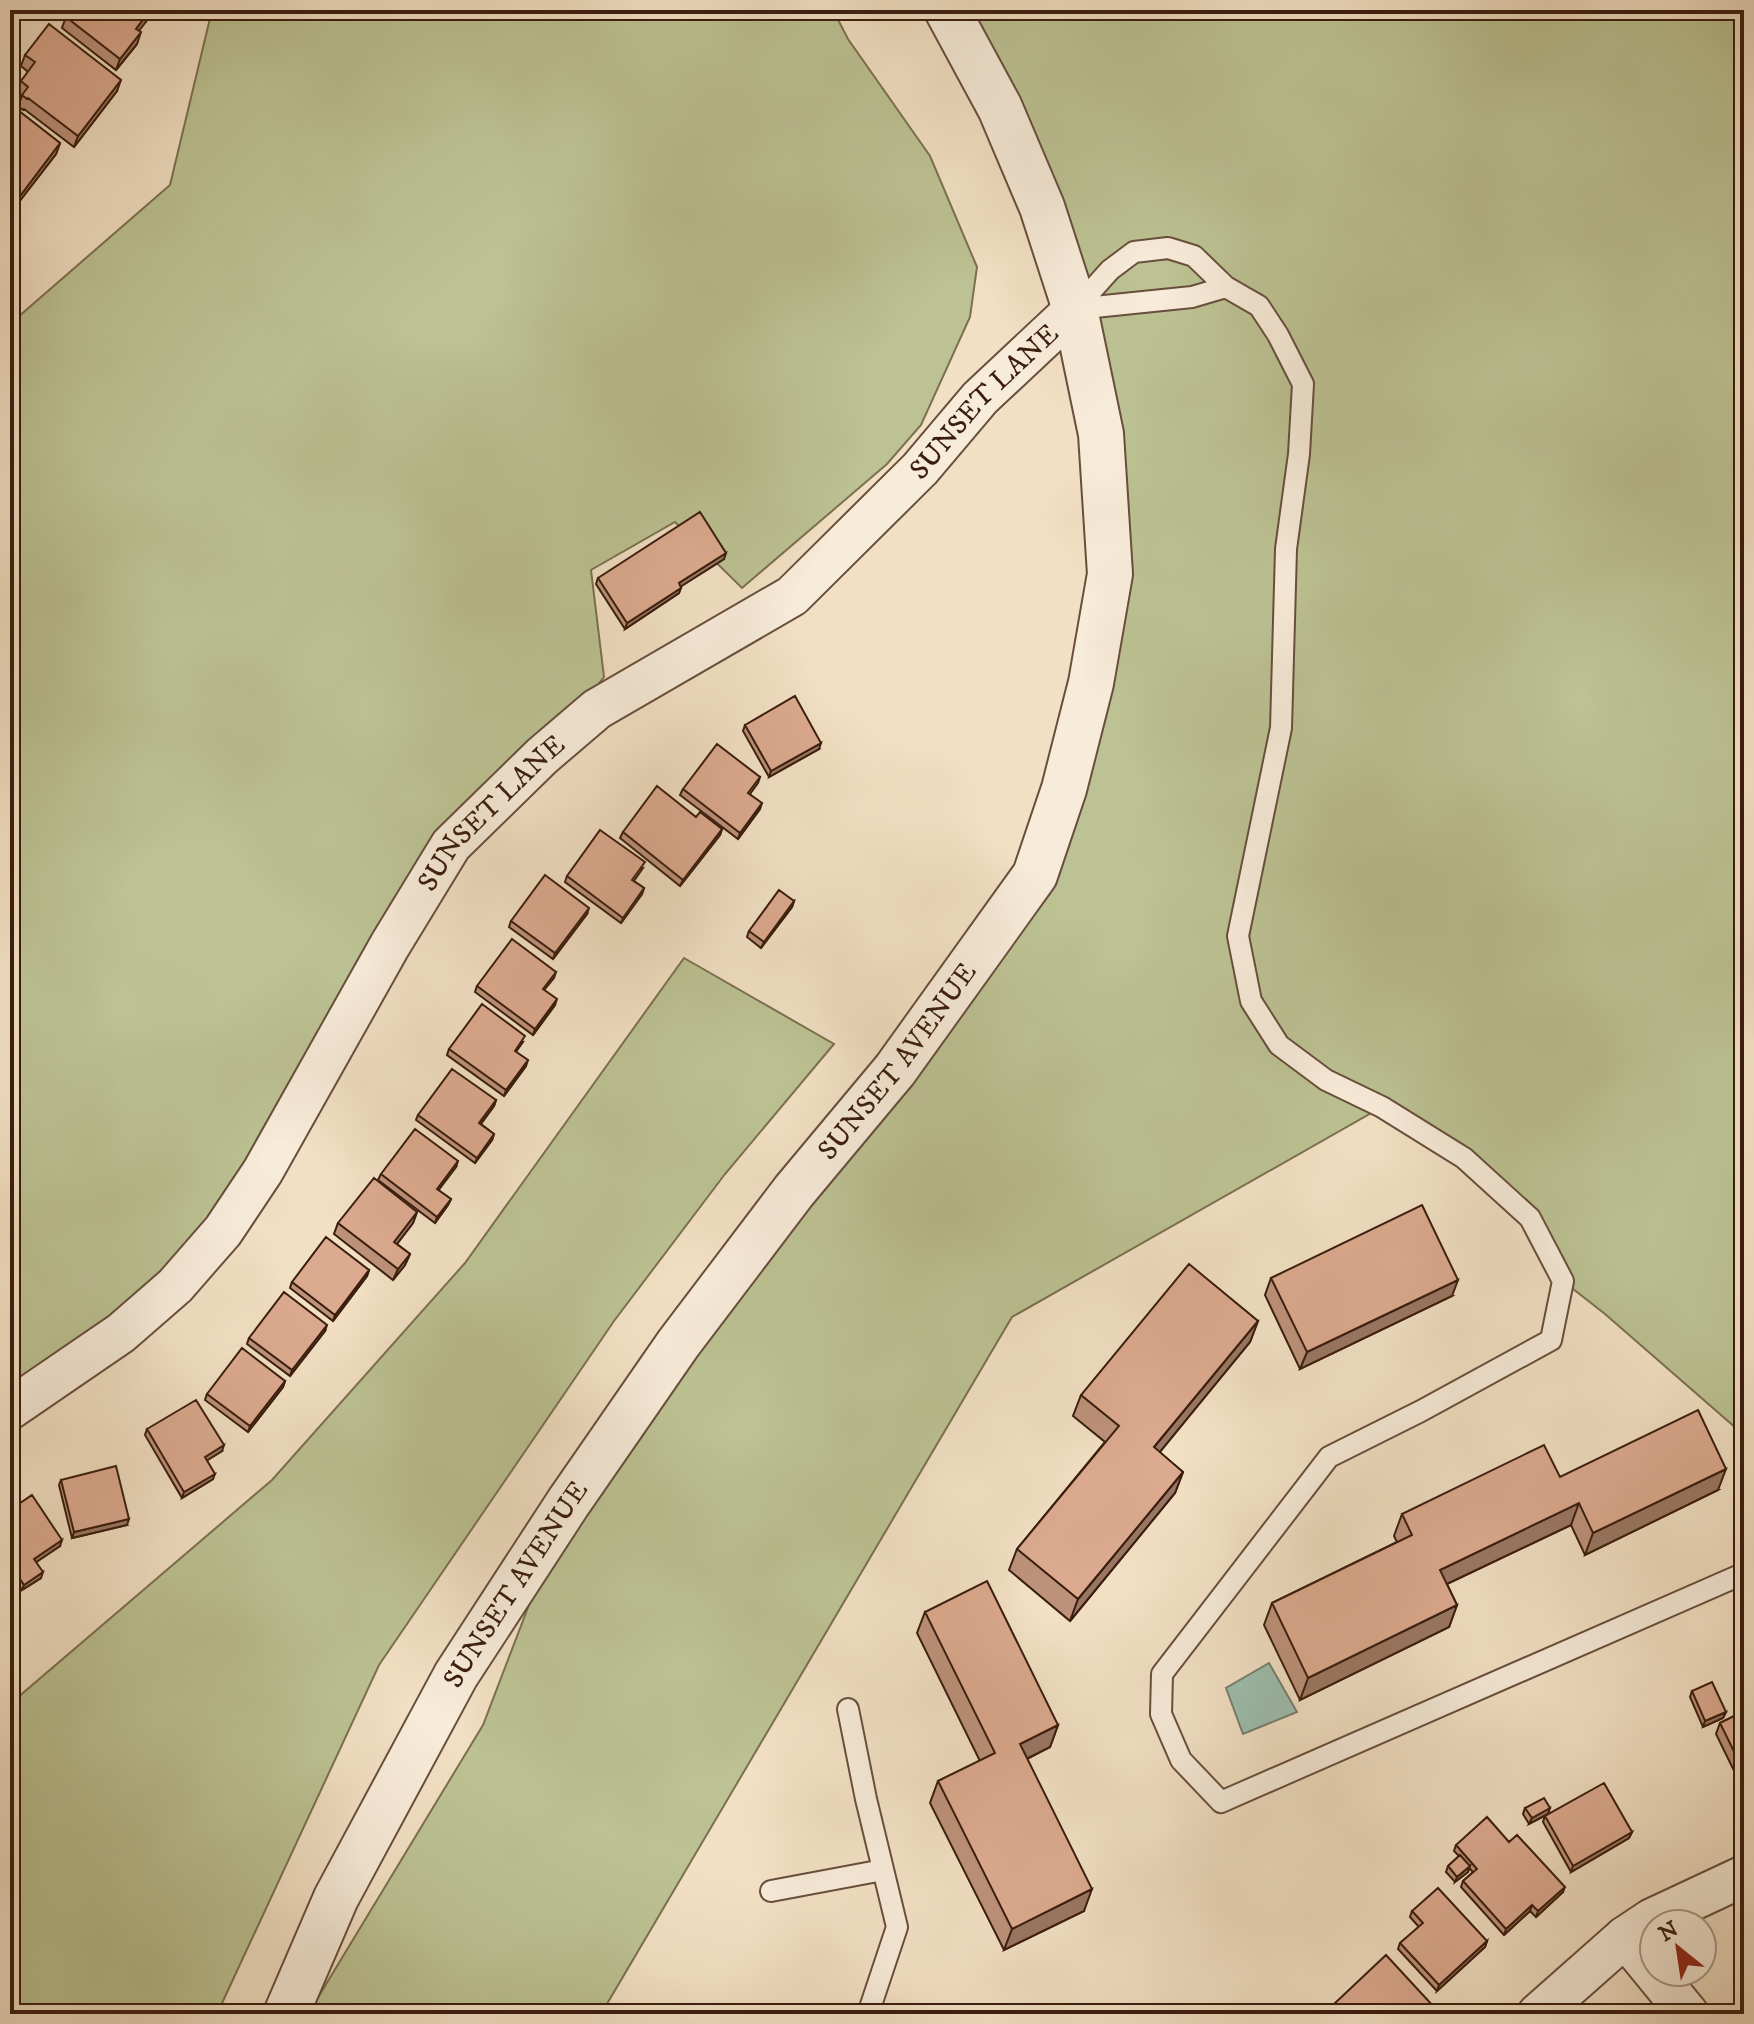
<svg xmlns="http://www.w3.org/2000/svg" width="1754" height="2024" font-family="'IM FELL DW Pica',serif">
	<rect width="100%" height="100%" fill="#f2e0c4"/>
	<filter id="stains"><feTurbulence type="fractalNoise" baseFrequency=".0025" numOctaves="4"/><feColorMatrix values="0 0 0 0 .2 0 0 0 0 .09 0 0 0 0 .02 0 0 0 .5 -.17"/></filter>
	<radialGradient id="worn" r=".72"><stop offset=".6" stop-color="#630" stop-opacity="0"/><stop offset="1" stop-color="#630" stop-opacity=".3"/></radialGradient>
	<path fill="#bcc293" stroke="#7b7050" stroke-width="2" d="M 212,10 L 833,10 L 848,39 L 930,156 L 977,267 L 970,317 L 921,425 L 887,464 L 742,588 L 675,522 L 591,570 L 604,677 L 542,756 L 451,845 L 223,1231 L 10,1409 L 10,324 L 170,185 Z
		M 947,10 L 1744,10 L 1744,1435 L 1605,1314 L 1563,1281 L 1530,1218 L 1382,1107 L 1012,1317 L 601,2014 L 308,2014 L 483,1725 L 568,1503 L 1035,875 L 1091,683 L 1101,434 Z
		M 684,958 L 834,1044 L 725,1174 L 614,1321 L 379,1665 L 217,2014 L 10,2014 L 10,1700 L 17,1698 L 272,1480 L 465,1263 Z"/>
	<path fill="#9cbeae" stroke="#757e6e" stroke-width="2" d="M 1269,1663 L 1297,1712 L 1243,1734 L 1226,1688 Z"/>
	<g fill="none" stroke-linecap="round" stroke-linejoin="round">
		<defs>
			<path id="service" d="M 1075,309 L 1110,270 L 1134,252 L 1168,248 L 1194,256 L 1226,287 L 1259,306 L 1278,335 L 1303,384 L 1299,454 L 1286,549 L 1281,728 L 1238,936 L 1251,1001 L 1279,1045 L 1326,1080 L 1382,1107 L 1464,1158 L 1530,1218 L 1563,1281 L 1551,1340 L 1421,1411 L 1329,1457 L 1162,1674 L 1161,1714 L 1181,1760 L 1221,1802 L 1738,1576
				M 1075,309 L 1192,297 L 1226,287
				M 848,1709 L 866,1799 L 897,1927 L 868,2014
				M 771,1891 L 883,1870"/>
			<g id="minor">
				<path id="s1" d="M 10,1409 L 121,1333 L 175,1286 L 223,1231 L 263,1171 L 390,945 L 451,845 L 542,756 L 597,709 L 792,596 L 920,469 L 980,398 L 1075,309"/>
				<path d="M 1625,1937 L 1688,2014"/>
				<path d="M 1538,2014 L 1625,1937 L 1652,1919 L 1744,1876"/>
			</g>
			<g id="tertiary">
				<path id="s2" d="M 286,2014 L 336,1898 L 456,1675 L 568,1503 L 678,1344 L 794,1191 L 895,1070 L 1035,875 L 1064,789 L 1091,683 L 1110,574 L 1101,434 L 1075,309 L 1042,207 L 1000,108 L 947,10"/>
			</g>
		</defs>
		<use href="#service" stroke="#684e3c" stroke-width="24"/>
		<use href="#minor" stroke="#684e3c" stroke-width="44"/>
		<use href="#tertiary" stroke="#684e3c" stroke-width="48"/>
		<use href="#service" stroke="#f7ebd9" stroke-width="20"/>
		<use href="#minor" stroke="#f7ebd9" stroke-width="40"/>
		<use href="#tertiary" stroke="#f7ebd9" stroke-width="44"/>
	</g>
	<path fill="#bd927b" stroke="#3a1d0e" stroke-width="2" d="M 66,17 L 139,31 L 137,44 L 116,70 L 62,28 Z
		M 25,55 L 117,91 L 74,147 L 24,109 L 23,110 L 18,106 L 22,96 L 17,92 L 21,81 L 28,72 L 21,66 Z
		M 10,104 L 60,143 L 56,154 L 12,211 L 10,209 Z
		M 724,559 L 681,586 L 679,593 L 625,629 L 596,584 L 598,578 Z
		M 745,725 L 819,749 L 769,777 L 743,731 Z
		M 760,777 L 758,783 L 750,794 L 760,809 L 738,839 L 680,795 L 683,789 Z
		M 696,817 L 722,829 L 720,835 L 680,886 L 620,838 L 623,832 Z
		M 643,868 L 634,881 L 644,888 L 642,894 L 621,923 L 565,882 L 567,876 Z
		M 794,901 L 792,907 L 761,948 L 747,937 L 749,931 Z
		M 587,914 L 553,959 L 509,927 L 511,921 Z
		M 556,972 L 554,978 L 544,990 L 555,1005 L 533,1035 L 475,992 L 477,986 Z
		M 523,1042 L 516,1052 L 526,1066 L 504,1096 L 447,1055 L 449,1049 Z
		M 496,1100 L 494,1106 L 481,1124 L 494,1134 L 492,1140 L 475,1163 L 416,1120 L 418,1115 Z
		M 456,1167 L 438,1190 L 451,1199 L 448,1205 L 435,1223 L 378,1180 L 381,1174 Z
		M 417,1212 L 413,1223 L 397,1244 L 410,1254 L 405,1265 L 393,1280 L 334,1234 L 338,1223 Z
		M 369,1270 L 367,1276 L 333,1321 L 290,1288 L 292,1282 Z
		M 1271,1278 L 1452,1296 L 1300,1369 L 1265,1295 Z
		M 1258,1321 L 1250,1342 L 1159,1452 L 1183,1472 L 1175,1493 L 1070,1621 L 1009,1570 L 1017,1549 L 1105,1442 L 1073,1416 L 1081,1395 Z
		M 325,1331 L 290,1376 L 247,1344 L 249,1338 Z
		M 285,1381 L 283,1387 L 248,1432 L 205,1400 L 207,1394 Z
		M 147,1429 L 222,1451 L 207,1460 L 213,1479 L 182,1498 L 145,1435 Z
		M 1560,1477 L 1718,1490 L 1585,1555 L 1571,1525 L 1447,1584 L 1457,1605 L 1449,1627 L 1300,1700 L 1264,1625 L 1272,1603 L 1397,1542 L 1394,1536 L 1402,1514 Z
		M 61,1480 L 127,1525 L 72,1538 L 59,1485 Z
		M 10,1510 L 60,1546 L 36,1562 L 41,1578 L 22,1590 L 10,1573 Z
		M 925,1612 L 1058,1725 L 1050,1747 L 1027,1759 L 1084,1911 L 1004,1950 L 930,1803 L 938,1781 L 980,1761 L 917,1633 Z
		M 1692,1691 L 1726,1712 L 1723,1718 L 1703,1727 L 1690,1697 Z
		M 1744,1711 L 1744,1783 L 1741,1785 L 1716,1734 L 1720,1723 Z
		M 1525,1808 L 1548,1814 L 1529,1824 L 1523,1814 Z
		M 1545,1816 L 1632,1832 L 1629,1838 L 1571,1872 L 1543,1822 Z
		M 1509,1842 L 1563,1892 L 1536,1917 L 1530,1911 L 1504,1935 L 1461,1887 L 1463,1881 L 1473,1872 L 1469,1868 L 1468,1872 L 1455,1882 L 1446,1872 L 1448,1866 L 1459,1856 L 1454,1851 L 1456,1845 Z
		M 1412,1911 L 1487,1941 L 1485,1947 L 1437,1991 L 1398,1949 L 1400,1943 L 1419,1927 L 1410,1917 Z
		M 1334,2004 L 1434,2007 L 1430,2014 L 1336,2014 L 1332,2009 Z"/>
	<path fill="#9a7764" stroke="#3a1d0e" stroke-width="2" d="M 150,10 L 155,10 L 132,40 L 136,29 Z
		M 141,32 L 137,44 L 116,70 L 120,59 Z
		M 121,80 L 117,91 L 74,147 L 78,136 Z
		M 60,143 L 56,154 L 12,211 L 17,200 Z
		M 726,553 L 724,559 L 677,589 L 679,583 Z
		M 681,588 L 679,593 L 625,629 L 627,623 Z
		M 821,743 L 819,749 L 769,777 L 771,771 Z
		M 762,803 L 760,809 L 738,839 L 740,833 Z
		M 722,829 L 720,835 L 680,886 L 683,880 Z
		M 644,888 L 642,894 L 621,923 L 623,918 Z
		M 794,901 L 792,907 L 761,948 L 764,942 Z
		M 589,908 L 587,914 L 553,959 L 555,953 Z
		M 557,999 L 555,1005 L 533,1035 L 535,1029 Z
		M 528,1060 L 526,1066 L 504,1096 L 506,1090 Z
		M 496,1100 L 494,1106 L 477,1129 L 479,1123 Z
		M 494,1134 L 492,1140 L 475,1163 L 477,1158 Z
		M 458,1161 L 456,1167 L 435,1195 L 437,1189 Z
		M 451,1199 L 448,1205 L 435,1223 L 437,1217 Z
		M 417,1212 L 413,1223 L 390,1253 L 394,1242 Z
		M 410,1254 L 405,1265 L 393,1280 L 398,1269 Z
		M 369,1270 L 367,1276 L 333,1321 L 335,1315 Z
		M 1458,1280 L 1452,1296 L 1300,1369 L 1307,1352 Z
		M 1258,1321 L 1250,1342 L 1146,1469 L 1154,1447 Z
		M 327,1325 L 325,1331 L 290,1376 L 292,1370 Z
		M 285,1381 L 283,1387 L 248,1432 L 250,1426 Z
		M 224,1445 L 222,1451 L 203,1463 L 205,1457 Z
		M 1726,1469 L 1718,1490 L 1585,1555 L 1593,1533 Z
		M 1183,1472 L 1175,1493 L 1070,1621 L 1078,1599 Z
		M 215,1474 L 213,1479 L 182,1498 L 184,1492 Z
		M 1579,1503 L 1571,1525 L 1432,1591 L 1440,1570 Z
		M 129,1519 L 127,1525 L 72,1538 L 74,1532 Z
		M 62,1540 L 60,1546 L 32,1565 L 34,1559 Z
		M 43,1572 L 41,1578 L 22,1590 L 24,1585 Z
		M 1457,1605 L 1449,1627 L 1300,1700 L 1308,1678 Z
		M 1726,1712 L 1723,1718 L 1703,1727 L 1705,1721 Z
		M 1058,1725 L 1050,1747 L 1012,1766 L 1020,1744 Z
		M 1550,1808 L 1548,1814 L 1529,1824 L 1532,1818 Z
		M 1632,1832 L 1629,1838 L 1571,1872 L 1573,1866 Z
		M 1470,1866 L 1468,1872 L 1455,1882 L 1457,1877 Z
		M 1565,1887 L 1563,1892 L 1536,1917 L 1538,1911 Z
		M 1092,1889 L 1084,1911 L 1004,1950 L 1012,1929 Z
		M 1532,1905 L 1530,1911 L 1504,1935 L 1506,1929 Z
		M 1487,1941 L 1485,1947 L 1437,1991 L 1439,1985 Z"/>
	<path fill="#dcaa8f" stroke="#3a1d0e" stroke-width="2" d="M 71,10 L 150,10 L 136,29 L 141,32 L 120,59 L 66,17 Z
		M 49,24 L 121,80 L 78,136 L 28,98 L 27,99 L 22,95 L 28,87 L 21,81 L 35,62 L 25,55 Z
		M 10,104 L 60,143 L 17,200 L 10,195 Z
		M 700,512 L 726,553 L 679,583 L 681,588 L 627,623 L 598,578 Z
		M 795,696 L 821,743 L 771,771 L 745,725 Z
		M 717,744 L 760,777 L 748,793 L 762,803 L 740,833 L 683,789 Z
		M 657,786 L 696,817 L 700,812 L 722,829 L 683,880 L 623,832 Z
		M 600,830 L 645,862 L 632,880 L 644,888 L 623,918 L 567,876 Z
		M 545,875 L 589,908 L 555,953 L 511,921 Z
		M 779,890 L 794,901 L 764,942 L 749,931 Z
		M 512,939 L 556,972 L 543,989 L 557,999 L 535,1029 L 477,986 Z
		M 482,1004 L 525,1036 L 515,1051 L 528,1060 L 506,1090 L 449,1049 Z
		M 452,1069 L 496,1100 L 479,1123 L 494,1134 L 477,1158 L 418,1115 Z
		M 415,1129 L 458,1161 L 437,1189 L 451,1199 L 437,1217 L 381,1174 Z
		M 374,1178 L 417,1212 L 394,1242 L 410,1254 L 398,1269 L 338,1223 Z
		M 1422,1205 L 1458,1280 L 1307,1352 L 1271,1278 Z
		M 326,1237 L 369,1270 L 335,1315 L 292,1282 Z
		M 1189,1264 L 1258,1321 L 1154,1447 L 1183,1472 L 1078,1599 L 1017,1549 L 1119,1426 L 1081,1395 Z
		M 284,1292 L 327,1325 L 292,1370 L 249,1338 Z
		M 242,1348 L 285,1381 L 250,1426 L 207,1394 Z
		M 196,1400 L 224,1445 L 205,1457 L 215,1474 L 184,1492 L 147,1429 Z
		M 1698,1410 L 1726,1469 L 1593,1533 L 1579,1503 L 1440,1570 L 1457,1605 L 1308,1678 L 1272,1603 L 1412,1535 L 1402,1514 L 1544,1445 L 1560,1477 Z
		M 116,1466 L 129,1519 L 74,1532 L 61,1480 Z
		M 32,1495 L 62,1540 L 34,1559 L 43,1572 L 24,1585 L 10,1564 L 10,1510 Z
		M 987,1581 L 1058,1725 L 1020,1744 L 1092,1889 L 1012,1929 L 938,1781 L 995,1753 L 925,1612 Z
		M 1712,1682 L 1726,1712 L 1705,1721 L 1692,1691 Z
		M 1744,1711 L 1744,1772 L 1720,1723 Z
		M 1604,1783 L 1632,1832 L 1573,1866 L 1545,1816 Z
		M 1544,1798 L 1550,1808 L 1532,1818 L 1525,1808 Z
		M 1487,1817 L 1509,1842 L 1517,1835 L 1565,1887 L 1538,1911 L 1532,1905 L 1506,1929 L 1463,1881 L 1477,1869 L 1456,1845 Z
		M 1460,1855 L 1470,1866 L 1457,1877 L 1448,1866 Z
		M 1438,1888 L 1487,1941 L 1439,1985 L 1400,1943 L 1423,1923 L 1412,1911 Z
		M 1386,1955 L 1434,2007 L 1426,2014 L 1344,2014 L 1334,2004 Z"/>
	<g text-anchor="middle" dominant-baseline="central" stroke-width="8" stroke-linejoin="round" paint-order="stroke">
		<g font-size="28" fill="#3a1d0e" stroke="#f7ebd9">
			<text stroke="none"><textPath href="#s1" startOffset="1426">SUNSET LANE</textPath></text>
			<text stroke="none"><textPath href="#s1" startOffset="778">SUNSET LANE</textPath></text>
			<text stroke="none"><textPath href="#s2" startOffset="1136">SUNSET AVENUE</textPath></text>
			<text stroke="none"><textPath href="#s2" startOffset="488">SUNSET AVENUE</textPath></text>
		</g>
	</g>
	<rect width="1754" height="2024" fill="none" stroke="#f2e0c4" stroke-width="40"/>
	<rect x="12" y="12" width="1730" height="2000" fill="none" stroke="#3a1d0e" stroke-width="4"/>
	<rect x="20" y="20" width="1714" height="1984" fill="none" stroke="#3a1d0e" stroke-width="2"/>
	<g transform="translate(1678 1948) rotate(330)"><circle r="38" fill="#f7ebd9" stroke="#ab9988" stroke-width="2"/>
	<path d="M0-6L14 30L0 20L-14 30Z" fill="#8f2418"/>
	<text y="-12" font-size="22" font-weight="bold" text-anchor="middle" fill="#3a1d0e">N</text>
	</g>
	<rect width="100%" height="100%" filter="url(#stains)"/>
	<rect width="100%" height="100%" fill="url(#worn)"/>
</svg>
